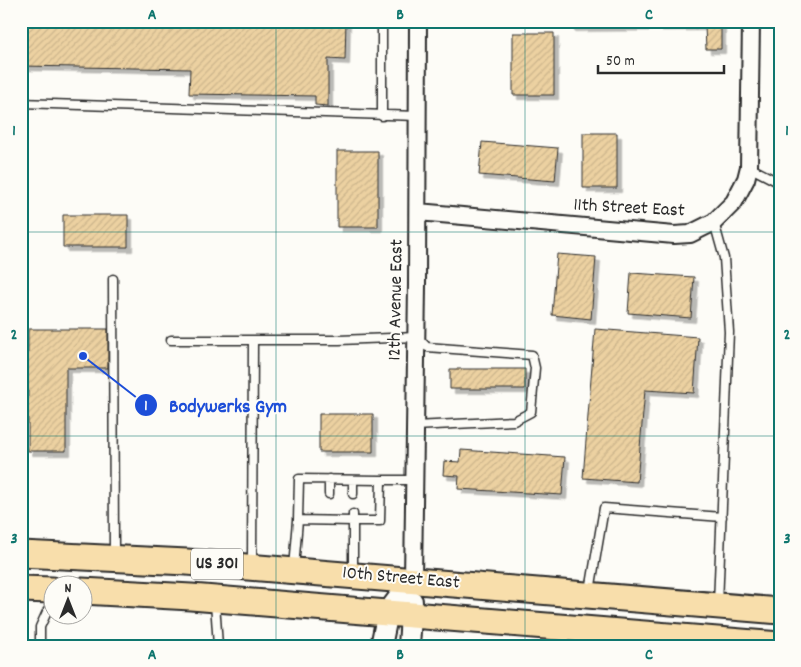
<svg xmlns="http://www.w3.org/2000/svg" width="801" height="667" font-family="Dekko,sans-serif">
	<defs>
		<pattern id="building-hatch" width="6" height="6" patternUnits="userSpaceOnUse" patternTransform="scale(1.25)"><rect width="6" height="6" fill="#ecd1a1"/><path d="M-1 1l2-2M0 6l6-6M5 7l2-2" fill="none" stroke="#cbb48b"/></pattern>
		<filter id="shadow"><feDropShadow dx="4.5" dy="4.5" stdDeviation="0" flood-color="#0004"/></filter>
	</defs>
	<rect width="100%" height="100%" fill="#fdfcf7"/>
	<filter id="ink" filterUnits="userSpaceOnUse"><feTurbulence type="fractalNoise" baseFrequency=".02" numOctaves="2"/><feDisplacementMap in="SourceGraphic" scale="10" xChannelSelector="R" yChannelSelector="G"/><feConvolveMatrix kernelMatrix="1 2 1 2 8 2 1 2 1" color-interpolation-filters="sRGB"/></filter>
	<g filter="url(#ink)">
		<path fill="url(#building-hatch)" stroke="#2b2b2b" filter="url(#shadow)" d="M 21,21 L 346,21 L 345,60 L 328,59 L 328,106 L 315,105 L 315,96 L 189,94 L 190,69 L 21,66 Z
			M 570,21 L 721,21 L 721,49 L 706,49 L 705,26 L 570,27 Z
			M 513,33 L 554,33 L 554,95 L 513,95 Z
			M 583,133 L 617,133 L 617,188 L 583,188 Z
			M 482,142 L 558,148 L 555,181 L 479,175 Z
			M 337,151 L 378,151 L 378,227 L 337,227 Z
			M 63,215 L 128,215 L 128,247 L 63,247 Z
			M 557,254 L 596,257 L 591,319 L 552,315 Z
			M 631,273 L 694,277 L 691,318 L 628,313 Z
			M 28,329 L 108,329 L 108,368 L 66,368 L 66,451 L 28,451 Z
			M 595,329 L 698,337 L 694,393 L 645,390 L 637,482 L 583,478 Z
			M 450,369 L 525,369 L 525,389 L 450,389 Z
			M 319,414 L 373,414 L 373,452 L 319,452 Z
			M 461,450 L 565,457 L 562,495 L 458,489 L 459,476 L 443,475 L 444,461 L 460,462 Z"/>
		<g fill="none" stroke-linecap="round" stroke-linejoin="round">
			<defs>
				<path id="service" d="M 21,103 L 418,116
					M 382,116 L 382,21
					M 749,167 L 780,183
					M 714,222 L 724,258 L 729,332 L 718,604
					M 113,279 L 114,555
					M 171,340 L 339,340 L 417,337 L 427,347 L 532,355 L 535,368 L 531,412 L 514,421 L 415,426
					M 329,479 L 329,494
					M 353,480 L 353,494
					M 353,514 L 353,521 L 380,521 L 381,480 L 414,480
					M 298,520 L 299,479 L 381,480
					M 252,563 L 253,340
					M 294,568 L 298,520 L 353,521 L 353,572
					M 590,591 L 604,508 L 722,517
					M 215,603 L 218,646
					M 40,646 L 40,627 L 52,601"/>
				<path id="minor" d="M 418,212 L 674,235 L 690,234 L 714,222 L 734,202 L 746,179 L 749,167 L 751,21
					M 413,579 L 417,285 L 418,21"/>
				<path id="tertiary" d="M 381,646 L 388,612 L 413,579
					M 409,646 L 412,601"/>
				<path id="primary" d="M 21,554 L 187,562 L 780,611
					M 21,589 L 52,590
					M 82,591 L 191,597 L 780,645"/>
			</defs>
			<use href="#service" stroke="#2b2b2b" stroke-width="11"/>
			<use href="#minor" stroke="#2b2b2b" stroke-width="20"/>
			<use href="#tertiary" stroke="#2b2b2b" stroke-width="24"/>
			<use href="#primary" stroke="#2b2b2b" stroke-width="29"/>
			<use href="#service" stroke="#fdfcf7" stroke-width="8"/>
			<use href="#minor" stroke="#fdfcf7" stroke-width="16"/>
			<use href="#tertiary" stroke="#fdfcf7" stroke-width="20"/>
			<use href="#primary" stroke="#f8deab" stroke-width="25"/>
		</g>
	</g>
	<path fill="none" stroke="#0f766e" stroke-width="1" stroke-opacity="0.55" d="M 276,21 L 276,646M 525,21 L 525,646M 21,232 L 780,232M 21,436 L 780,436"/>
	<g text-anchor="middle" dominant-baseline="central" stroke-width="4" stroke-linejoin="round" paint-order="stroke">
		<rect fill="#fdfcf7" stroke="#6a6a68" stroke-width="1" x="191" y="548.5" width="52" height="31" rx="4"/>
		<g font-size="18" font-weight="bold" fill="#2b2b2b">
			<text x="217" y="564">US 301</text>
		</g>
		<g font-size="19" fill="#2b2b2b" stroke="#fdfcf7">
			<text transform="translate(629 209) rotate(3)">11th Street East</text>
			<text transform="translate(397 300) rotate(-89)">12th Avenue East</text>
			<text transform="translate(401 579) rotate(5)">10th Street East</text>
		</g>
	</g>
	<path fill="none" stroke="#1d4ed8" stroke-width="2" d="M83 356L146 405"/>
	<g fill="#1d4ed8" stroke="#fdfcf7" stroke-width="2">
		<circle cx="83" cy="356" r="5"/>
		<circle cx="146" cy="405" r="12"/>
	</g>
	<g font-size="15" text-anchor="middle" font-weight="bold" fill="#fff">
		<text x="146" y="410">1</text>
	</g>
	<g font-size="20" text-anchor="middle" font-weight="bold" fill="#1d4ed8" stroke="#fdfcf7" stroke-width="4" stroke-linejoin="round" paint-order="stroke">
		<text x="228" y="412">Bodywerks Gym</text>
	</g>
	<rect width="801" height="667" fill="none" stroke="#fdfcf7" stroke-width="55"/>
	<g transform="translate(68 600)"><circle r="24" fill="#fdfcf7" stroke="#a9a8a5"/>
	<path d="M0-4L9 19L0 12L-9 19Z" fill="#2b2b2b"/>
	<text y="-8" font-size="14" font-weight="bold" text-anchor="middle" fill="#2b2b2b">N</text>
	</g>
	<path d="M598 65v8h126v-8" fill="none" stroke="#2b2b2b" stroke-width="2.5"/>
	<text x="606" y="65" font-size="15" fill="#2b2b2b" stroke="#fdfcf7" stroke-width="4" paint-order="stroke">50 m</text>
	<rect x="28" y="28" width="746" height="612" fill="none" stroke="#0f766e" stroke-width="2"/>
	<g font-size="16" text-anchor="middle" font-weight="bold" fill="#0f766e">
		<text x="152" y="19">A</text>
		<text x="400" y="19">B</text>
		<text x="649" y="19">C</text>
		<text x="14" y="135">1</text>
		<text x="787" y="135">1</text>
		<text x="14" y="339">2</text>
		<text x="787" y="339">2</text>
		<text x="14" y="543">3</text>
		<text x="787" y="543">3</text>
		<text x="152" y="659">A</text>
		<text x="400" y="659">B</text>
		<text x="649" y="659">C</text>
	</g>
</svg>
